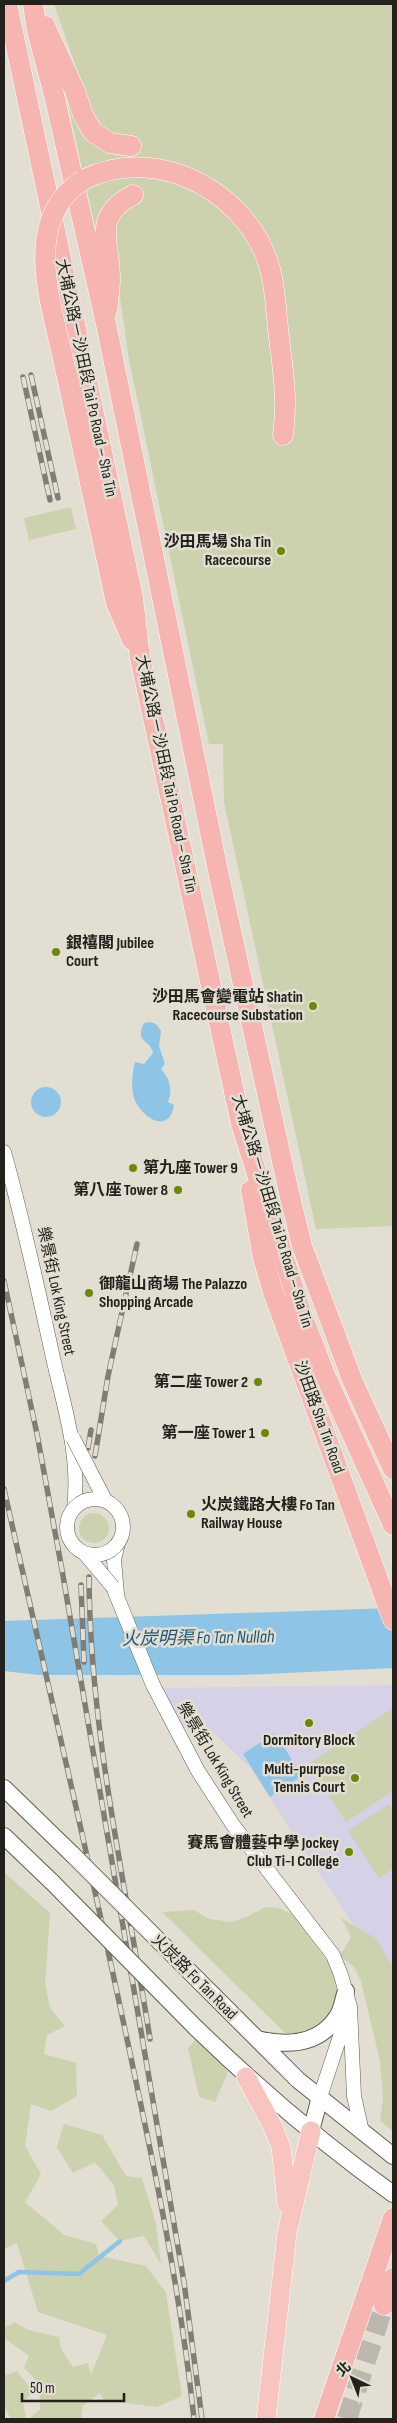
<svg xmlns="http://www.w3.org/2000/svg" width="397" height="2423" font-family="'Sofia Sans Condensed','Noto Sans TC',sans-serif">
	<rect width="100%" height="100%" fill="#e2ded1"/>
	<path fill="#d5d1e7" d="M 393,1685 L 393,1979 L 360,1935 L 251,1769 L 212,1731 L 194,1726 L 170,1731 L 162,1688 Z"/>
	<path fill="#ccd1ae" d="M 54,4 L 393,4 L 393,1226 L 316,1229 L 224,802 L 223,744 L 209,744 L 129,359 L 113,249 L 100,250 L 66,96 L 84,90 Z
		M 71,507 L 76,529 L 29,540 L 24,518 Z
		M79 1528a15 15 0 1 1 30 0a15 15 0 1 1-30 0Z
		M 393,1708 L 393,1791 L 346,1822 L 308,1764 Z
		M 389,1804 L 393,1810 L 393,1869 L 379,1878 L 348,1831 Z
		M 4,1872 L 50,1913 L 45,1983 L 50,2008 L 65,2026 L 47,2035 L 44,2054 L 76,2063 L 77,2096 L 51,2111 L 31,2104 L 25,2146 L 41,2174 L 25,2202 L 64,2235 L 96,2244 L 99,2256 L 146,2266 L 166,2293 L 182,2396 L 157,2407 L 104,2400 L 100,2393 L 83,2406 L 81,2419 L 29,2419 L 40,2409 L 39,2383 L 24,2368 L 29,2356 L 4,2338 L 4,2328 L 15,2322 L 28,2330 L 59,2337 L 61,2349 L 73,2367 L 88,2363 L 91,2375 L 107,2335 L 38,2312 L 17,2243 L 4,2249 Z
		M 266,1907 L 278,1908 L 292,1914 L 331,1966 L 340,1989 L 328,2016 L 306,2033 L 285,2033 L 162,1912 L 194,1910 L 209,1919 L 231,1922 L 244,1918 Z
		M 341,1918 L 375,1938 L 393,1966 L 393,2131 L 380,2121 L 383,2098 L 380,2061 L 361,1981 L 354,1967 L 340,1956 L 351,1937 Z
		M 195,2040 L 202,2044 L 228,2072 L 215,2102 L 199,2097 L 188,2048 Z
		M 64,2124 L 102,2135 L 126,2176 L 142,2178 L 156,2224 L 161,2264 L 144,2236 L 120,2241 L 101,2221 L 118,2205 L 114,2185 L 95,2162 L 73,2173 L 57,2147 Z
		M 17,2371 L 33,2392 L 23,2402 L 26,2419 L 11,2419 L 4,2406 L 4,2376 Z"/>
	<path fill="#8ec4e6" d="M 150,1022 L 156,1024 L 161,1031 L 159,1046 L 165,1064 L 161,1069 C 170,1079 173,1090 168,1102 L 174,1105 C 169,1136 141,1117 134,1098 C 131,1087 132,1073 135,1062 L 144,1064 L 153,1053 C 150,1039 134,1043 144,1023 Z
		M31 1102a15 15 0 1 1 30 0a15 15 0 1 1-30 0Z
		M 393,1608 L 393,1668 L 241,1675 L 38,1675 L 4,1671 L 4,1621 Z
		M 275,1733 L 302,1776 L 270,1797 L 243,1754 Z"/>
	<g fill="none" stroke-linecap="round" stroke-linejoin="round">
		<path stroke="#8ec4e6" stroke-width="4.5" d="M 4,2281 L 19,2272 L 79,2274 L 120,2241"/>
		<path stroke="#bcb8ad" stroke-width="20" stroke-dasharray="20 10" stroke-linecap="butt" d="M 347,2419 L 384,2305"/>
		<defs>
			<path id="tertiary" d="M 4,1152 C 22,1216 36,1280 50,1344 C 61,1398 81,1451 74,1508
				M 113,1587 L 153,1685 L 198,1771 L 233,1825 L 333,1955 L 341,1975 L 350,2007 L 354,2096 L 362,2132
				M 117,1594 L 114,1560 L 118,1543
				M 320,2097 L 348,2012"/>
			<path id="secondary" d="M 4,1788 L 73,1855
				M 4,1836 L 52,1882
				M 140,1922 L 298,2080 L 393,2156
				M 196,2028 C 258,2088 323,2144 393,2194
				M 257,2039 C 286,2046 318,2046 337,2017 C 342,2010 343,1999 346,1991
				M 311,2131 L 320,2097"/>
			<path id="trunk" d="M 246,2077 L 272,2125 L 281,2147 L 287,2204
				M 266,2419 L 287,2233 L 311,2131"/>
			<path id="motorway" d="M 7,4 L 133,598 L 140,658 L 241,1124 L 301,1312 L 325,1375 L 393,1525
				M 33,4 L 37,31 L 54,95 L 106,324 L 219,876 L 289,1193 L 302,1246 L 325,1307 L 353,1382 L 393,1469
				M 45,26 L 75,91 L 83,115 L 93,132 L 110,143 L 131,146
				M 83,180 C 113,165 144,164 175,173 C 221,188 257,223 270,269 C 276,291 276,315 279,337 C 283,371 288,400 283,435
				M 107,310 C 108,300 110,289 110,279 C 110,241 91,217 133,195
				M 65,368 L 116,603 L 132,640
				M 251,1190 L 263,1258 L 273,1292 L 393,1620
				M 384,2305 L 393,2278
				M 324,2419 L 393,2218"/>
		</defs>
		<use href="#tertiary" stroke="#5f5c51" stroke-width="15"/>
		<use href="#secondary" stroke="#5f5c51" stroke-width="18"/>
		<use href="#trunk" stroke="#fff" stroke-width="20"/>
		<use href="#motorway" stroke="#fff" stroke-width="21"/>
		<use href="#tertiary" stroke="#fff" stroke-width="14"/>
		<use href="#secondary" stroke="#fff" stroke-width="16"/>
		<use href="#trunk" stroke="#f8c4c0" stroke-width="19"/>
		<use href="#motorway" stroke="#f7b5b1" stroke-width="20"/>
		<defs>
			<path id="rail" d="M 31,375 L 58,498
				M 23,377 L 50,500
				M 4,1281 L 37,1434 L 62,1570 L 184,2282 L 202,2419
				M 88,1448 L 91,1430
				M 95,1456 L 108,1376 L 137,1244
				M 4,1489 C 44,1668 86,1846 124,2025 C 152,2156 180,2286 194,2419
				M 89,1577 C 90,1733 126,1886 150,2039
				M 81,1585 L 84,1662"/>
		</defs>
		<use href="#rail" stroke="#807d75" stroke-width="5.5"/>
		<use href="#rail" stroke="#e2ded1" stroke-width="4" stroke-dasharray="11" stroke-linecap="butt"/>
		<defs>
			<path id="tertiary-bridge" d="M 73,1438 L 105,1500
				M67 1527a28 28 0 1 1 56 0a28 28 0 1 1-56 0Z
				M 85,1554 L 113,1587"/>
			<path id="secondary-bridge" d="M 73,1855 L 140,1922
				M 52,1882 L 196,2028"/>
			<path id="motorway-bridge" d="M 65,368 C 53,308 19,221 83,180"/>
		</defs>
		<use href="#tertiary-bridge" stroke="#5f5c51" stroke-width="15" stroke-linecap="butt"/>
		<use href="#secondary-bridge" stroke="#5f5c51" stroke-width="18" stroke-linecap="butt"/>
		<use href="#motorway-bridge" stroke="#fff" stroke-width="21" stroke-linecap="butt"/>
		<use href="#tertiary-bridge" stroke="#fff" stroke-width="14"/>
		<use href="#secondary-bridge" stroke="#fff" stroke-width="16"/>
		<use href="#motorway-bridge" stroke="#f7b5b1" stroke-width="20"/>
	</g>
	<g fill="#6a8907" stroke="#e2ded1" stroke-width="2">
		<circle cx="281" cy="551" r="5"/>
		<circle cx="56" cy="952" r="5"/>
		<circle cx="313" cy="1006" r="5"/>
		<circle cx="133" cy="1168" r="5"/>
		<circle cx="178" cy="1190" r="5"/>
		<circle cx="89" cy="1293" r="5"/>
		<circle cx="258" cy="1382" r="5"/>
		<circle cx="265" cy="1433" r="5"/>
		<circle cx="191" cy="1514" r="5"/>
		<circle cx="309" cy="1723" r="5"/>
		<circle cx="355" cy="1778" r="5"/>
		<circle cx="349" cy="1852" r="5"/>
	</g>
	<g text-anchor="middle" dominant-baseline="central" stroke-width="5" stroke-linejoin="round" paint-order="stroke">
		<g font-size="16" fill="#22211c" stroke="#e2ded1">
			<text transform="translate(86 378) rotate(78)">大埔公路－沙田段 Tai Po Road – Sha Tin</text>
			<text transform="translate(166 774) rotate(78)">大埔公路－沙田段 Tai Po Road – Sha Tin</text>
			<text transform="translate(272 1211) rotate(73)">大埔公路－沙田段 Tai Po Road – Sha Tin</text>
			<text transform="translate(56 1291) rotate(78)">樂景街 Lok King Street</text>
			<text transform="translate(319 1417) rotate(70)">沙田路 Sha Tin Road</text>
			<text transform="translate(215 1760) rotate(59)">樂景街 Lok King Street</text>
			<text transform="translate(194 1977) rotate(45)">火炭路 Fo Tan Road</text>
		</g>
		<g font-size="16" font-weight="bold" fill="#22211c" stroke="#e2ded1" text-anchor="end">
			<text x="271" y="542">沙田馬場 Sha Tin<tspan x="271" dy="18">Racecourse</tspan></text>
			<text x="66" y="943" text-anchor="start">銀禧閣 Jubilee<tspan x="66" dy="18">Court</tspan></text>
			<text x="303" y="997">沙田馬會變電站 Shatin<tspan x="303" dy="18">Racecourse Substation</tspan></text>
			<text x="143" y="1168" text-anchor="start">第九座 Tower 9</text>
			<text x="168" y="1190">第八座 Tower 8</text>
			<text x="99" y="1284" text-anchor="start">御龍山商場 The Palazzo<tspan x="99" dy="18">Shopping Arcade</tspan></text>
			<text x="248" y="1382">第二座 Tower 2</text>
			<text x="255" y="1433">第一座 Tower 1</text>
			<text x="201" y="1505" text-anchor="start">火炭鐵路大樓 Fo Tan<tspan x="201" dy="18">Railway House</tspan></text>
			<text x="309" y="1740" text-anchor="middle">Dormitory Block</text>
			<text x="345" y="1769">Multi-purpose<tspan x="345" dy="18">Tennis Court</tspan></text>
			<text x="339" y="1843">賽馬會體藝中學 Jockey<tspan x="339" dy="18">Club Ti-I College</tspan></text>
		</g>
		<g font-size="18" font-style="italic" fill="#19587a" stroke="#e2ded1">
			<text transform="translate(198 1638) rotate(-1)">火炭明渠 Fo Tan Nullah</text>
		</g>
	</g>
	<rect width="397" height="2423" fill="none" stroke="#22211c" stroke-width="10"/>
	<g transform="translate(352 2378) rotate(317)" stroke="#e2ded1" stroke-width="4" paint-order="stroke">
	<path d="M0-4L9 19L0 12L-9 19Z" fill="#22211c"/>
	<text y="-8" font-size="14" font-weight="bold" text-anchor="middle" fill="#22211c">北</text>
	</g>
	<path d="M22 2393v8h102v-8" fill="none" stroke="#22211c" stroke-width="2.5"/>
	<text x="30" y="2393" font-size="15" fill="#22211c" stroke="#e2ded1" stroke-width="4" paint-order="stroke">50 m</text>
</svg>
